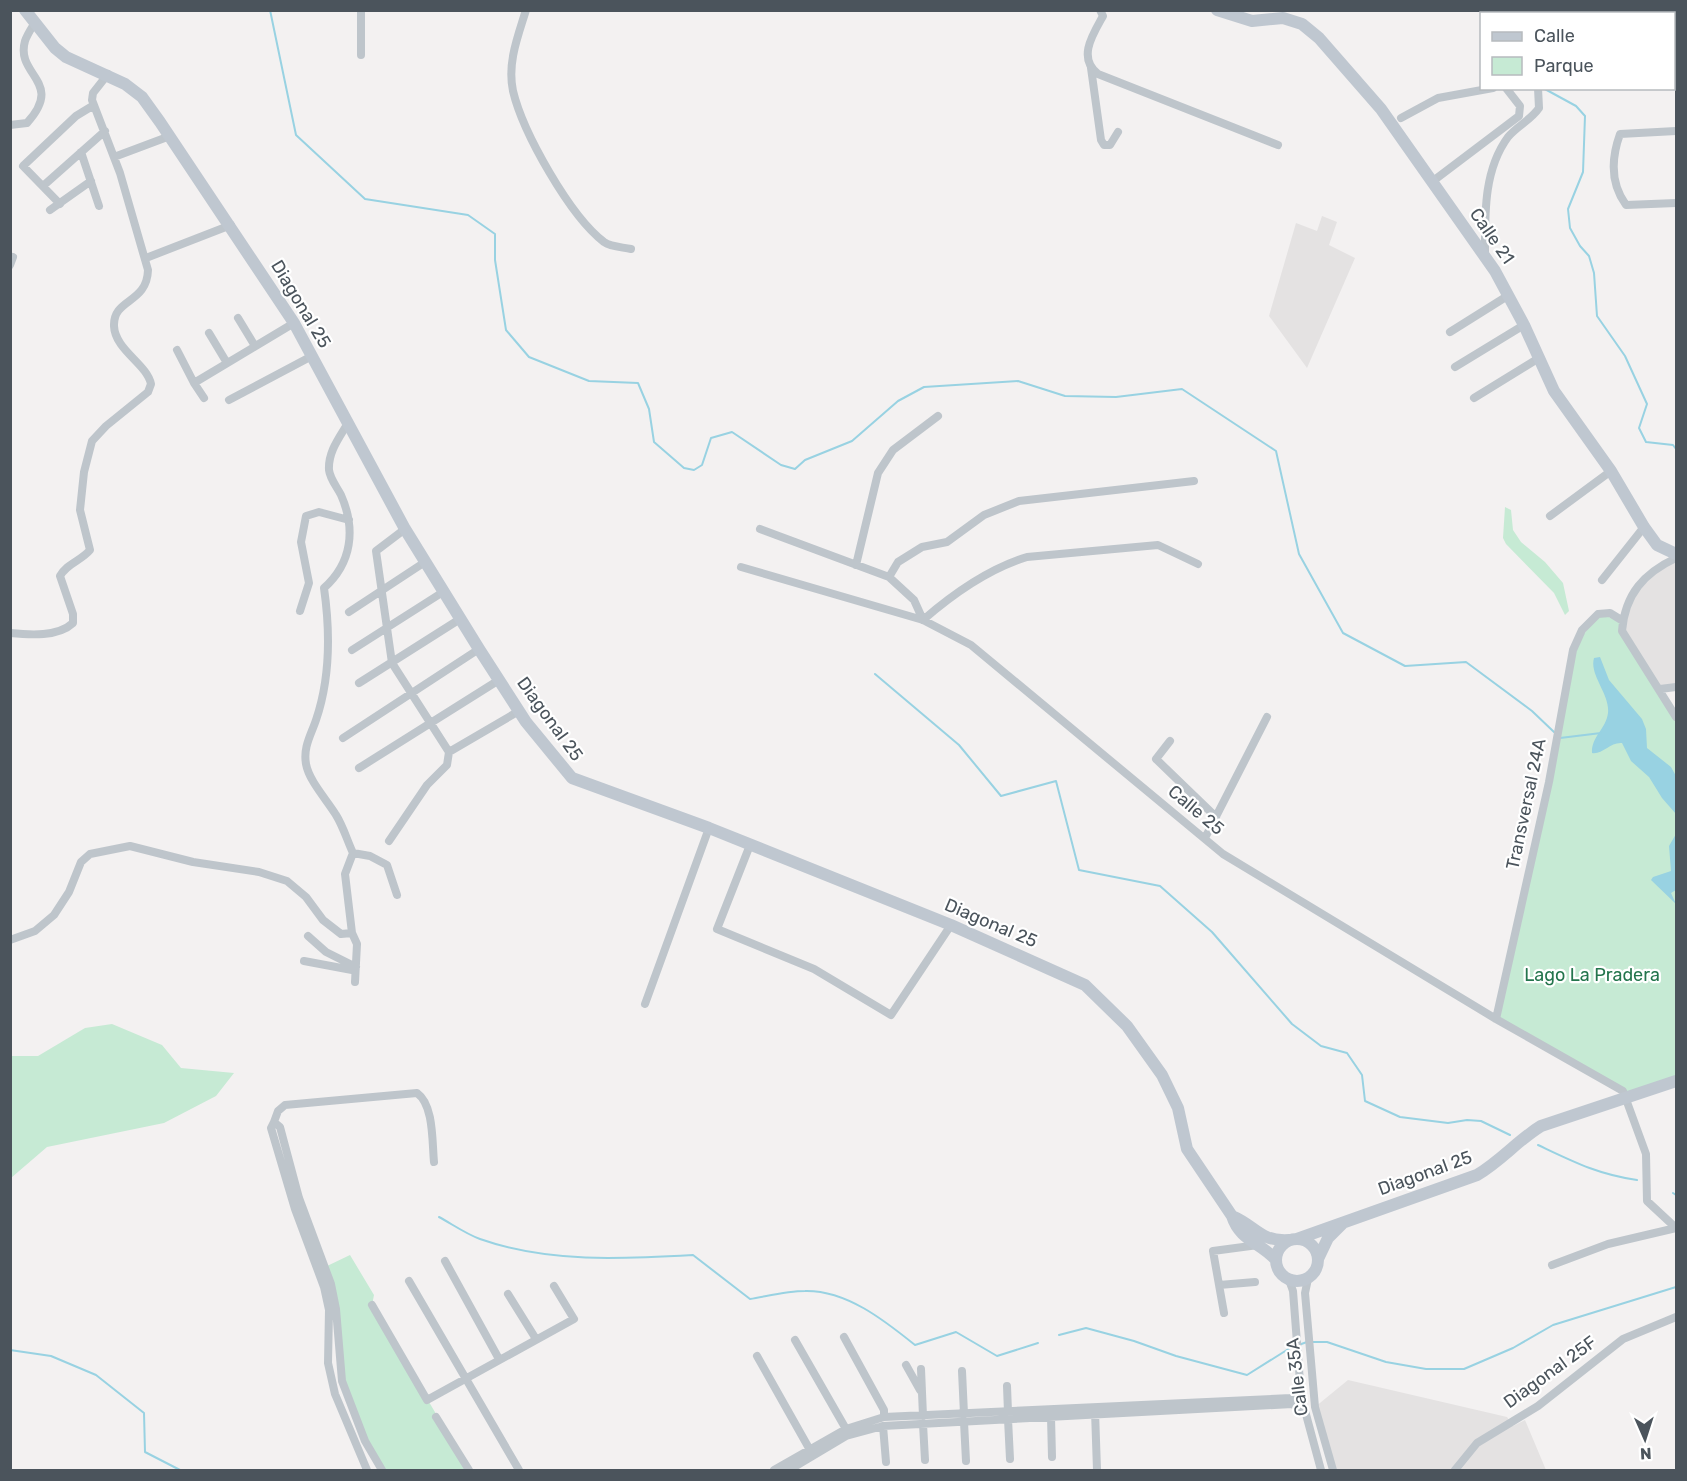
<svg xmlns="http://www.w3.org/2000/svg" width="1687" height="1481" font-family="Rubik,sans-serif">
	<rect width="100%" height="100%" fill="#f3f1f1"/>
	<path fill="#e4e2e2" d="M 1322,216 L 1337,222 L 1329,245 L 1355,258 L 1307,368 L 1269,316 L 1296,223 L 1317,231 Z
		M 1676,558 L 1676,687 L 1660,689 L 1624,638 L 1623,621 L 1639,582 Z
		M 1348,1380 L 1507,1417 L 1513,1426 L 1525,1420 L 1546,1470 L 1333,1470 L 1315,1407 Z"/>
	<path fill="#c6ead4" d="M 1505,507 L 1511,510 L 1513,530 L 1521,542 L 1545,562 L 1563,583 L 1569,611 L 1565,615 L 1554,593 L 1506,544 L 1503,538 Z
		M 1598,614 L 1623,621 L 1622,631 L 1676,717 L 1676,1081 L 1628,1098 L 1496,1019 L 1573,650 Z
		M 112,1024 L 162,1045 L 181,1068 L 234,1073 L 216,1096 L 164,1123 L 47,1147 L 11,1178 L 11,1056 L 38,1056 L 85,1028 Z
		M 350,1255 L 374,1295 L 372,1305 L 469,1470 L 382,1470 L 345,1391 L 325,1267 Z"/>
	<path fill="#98d2e2" d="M 1600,657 L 1609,680 L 1642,719 L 1646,729 L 1647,748 L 1671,767 L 1676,776 L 1676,814 L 1662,798 L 1649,777 L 1631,761 L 1622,743 C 1610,742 1602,755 1592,753 C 1591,737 1606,729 1608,713 C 1610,694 1589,675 1594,658 Z
		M 1676,834 L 1676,890 L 1671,893 L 1676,904 L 1651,880 L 1653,877 L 1671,871 L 1669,846 Z"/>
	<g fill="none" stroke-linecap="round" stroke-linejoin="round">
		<path stroke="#98d2e2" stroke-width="2" d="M 270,10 L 296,135 L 365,199 L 468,215 L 495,234 L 495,260 L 506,330 L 529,357 L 589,381 L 638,383 L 649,409 L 654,442 L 684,468 L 694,470 L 702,465 L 711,438 L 732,432 L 781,465 L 795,469 L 805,460 L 852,441 L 898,401 L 924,387 L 1018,381 L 1065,396 L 1116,397 L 1182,389 L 1276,451 L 1299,554 L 1343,633 L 1405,666 L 1466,662 L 1532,711 L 1554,732
			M 1535,10 L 1536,14
			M 1543,88 L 1576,106 L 1585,116 L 1583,172 L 1568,209 L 1570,228 L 1580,246 L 1589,256 L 1594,273 L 1597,316 L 1625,356 L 1647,404 L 1639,428 L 1646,442 L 1673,445 L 1676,449
			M 875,674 L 959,745 L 1001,796 L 1056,781 L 1079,870 L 1160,886 L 1212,932 L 1292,1024 L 1321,1046 L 1347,1053 L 1362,1075 L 1365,1101 L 1400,1117 L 1448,1123 L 1467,1120 L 1481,1121 L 1510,1135
			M 1560,738 L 1601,733
			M 1538,1145 C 1574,1162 1597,1174 1637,1180
			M 1673,1193 L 1676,1195
			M 439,1217 C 452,1224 466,1234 480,1239 C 548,1263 622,1259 693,1255 L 750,1299 C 768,1296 787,1291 805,1291 C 846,1290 884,1320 915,1345 L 956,1332 L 997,1356 L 1038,1343
			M 1059,1335 L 1086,1328 L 1134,1341 L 1176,1356 L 1247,1375 L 1290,1348 L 1307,1342
			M 1313,1342 L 1327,1342 L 1386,1362 L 1426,1369 L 1464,1369 L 1513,1348 L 1553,1325 L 1676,1287
			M 10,1350 L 51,1356 L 96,1375 L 144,1413 L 145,1452 L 180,1470"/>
		<path stroke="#bec5cb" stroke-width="8" d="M 361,10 L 361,55
			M 526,10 C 518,36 507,63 513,91 C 523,133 570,216 604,242 C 611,247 622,247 631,249
			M 1100,10 L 1103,16 C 1093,34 1077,58 1098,74 L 1278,145
			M 1507,10 L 1508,14
			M 1091,68 L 1101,140 L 1104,145 L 1110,145 L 1118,132
			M 1401,118 L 1438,98 L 1493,88
			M 10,125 L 27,123 C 65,81 15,76 25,41 C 27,35 31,29 34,24
			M 1676,131 L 1620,134 C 1611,159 1610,183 1626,205 L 1676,203
			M 81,152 L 99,206
			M 114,157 L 170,136
			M 1433,181 L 1519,116 L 1520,106 L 1506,88
			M 43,186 L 105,131
			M 60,204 L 23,166 L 76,116 L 94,105
			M 50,210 L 91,181
			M 1485,256 C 1485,216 1483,171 1508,137 C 1517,126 1531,120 1539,108 L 1538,88
			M 146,258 L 231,225
			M 10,265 L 13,257
			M 238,318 L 255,346
			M 1450,332 L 1509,295
			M 209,333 L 227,363
			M 177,350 L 194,383 L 294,323
			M 1455,367 L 1524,325
			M 194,383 L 204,398
			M 1474,398 L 1539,358
			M 229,400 L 312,356
			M 348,423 C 339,438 328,452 329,470 C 330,479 337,487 341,495 C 356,529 352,563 324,588 C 330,630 330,679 316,720 C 311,735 303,747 306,764 C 309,781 327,800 336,815 C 343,826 347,840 353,853 L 345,874 L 352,933 L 357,944 L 355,982
			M 1194,481 L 1019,501 L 984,515 L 947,542 L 922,547 L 898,562 L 889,577 L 914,600 L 923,620 C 954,593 988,569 1027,557 L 1158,545 L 1198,564
			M 1550,516 L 1611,471
			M 405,529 L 376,551 L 392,663 L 449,752
			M 760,529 L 889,577
			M 1676,558 C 1644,573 1625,594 1622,631 L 1676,717
			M 856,565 L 878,473 L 893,450 L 938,416
			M 741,567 L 923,620 L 971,645 L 1223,854 L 1496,1019 L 1623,1091 L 1646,1154 L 1647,1201 L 1676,1228
			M 1602,580 L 1644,527
			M 300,611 L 309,583 L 301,542 L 306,516 L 319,512 L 349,520
			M 349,612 L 425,562
			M 10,633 C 30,635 58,637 73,623 L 73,614 L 60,576 C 67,563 81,561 90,550 L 80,510 L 84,472 L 92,441 L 106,426 L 148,392 L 151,384 C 147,364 115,350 114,326 C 113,298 147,304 148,270 L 120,173 L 92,100 L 93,93 L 108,74
			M 352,650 L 443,592
			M 359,683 L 460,619
			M 1660,689 L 1676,687
			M 343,738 L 479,649
			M 1170,741 L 1156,759 L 1216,817
			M 359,768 L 499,680
			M 1205,838 L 1267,717
			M 389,841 L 427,785 L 447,765 L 449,752 L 519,711
			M 750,845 L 717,929 L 814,969 L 891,1015 L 951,925
			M 353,853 L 370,856 L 387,865 L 397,895
			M 308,936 L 326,952 L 356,967
			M 10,940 L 35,931 L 54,915 L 69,892 L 81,862 L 90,854 L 130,846 L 193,862 L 259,872 L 287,881 L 306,897 L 323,920 L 341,934 L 352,933
			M 304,961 L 352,970
			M 645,1004 L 709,828
			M 1496,1019 L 1549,782 L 1573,650 L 1582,630 L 1598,614 L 1610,613 L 1623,621
			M 274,1122 L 278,1111 L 285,1105 L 417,1093 C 434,1105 432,1142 434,1162
			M 445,1261 L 499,1359
			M 1552,1265 L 1608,1244 L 1676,1228
			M 1308,1279 L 1305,1293 L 1315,1407 L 1333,1470
			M 1289,1280 L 1293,1291 L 1301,1395
			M 409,1281 L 519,1470
			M 1219,1285 L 1255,1282
			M 508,1294 L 536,1339
			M 372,1305 L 427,1400 L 574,1319 L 554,1286
			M 1224,1313 L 1213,1251 L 1258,1245
			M 844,1337 L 884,1410 L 884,1417
			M 795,1340 L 846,1429
			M 757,1356 L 810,1450
			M 906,1365 L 920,1390
			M 921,1369 L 923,1416
			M 962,1371 L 964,1414
			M 1007,1386 L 1008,1412
			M 1304,1407 L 1321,1470
			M 1095,1411 L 1097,1470
			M 436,1417 L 469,1470
			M 1051,1417 L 1052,1457
			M 1008,1419 L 1010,1459
			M 964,1422 L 966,1461
			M 923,1424 L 925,1460
			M 883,1426 L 886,1462
			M 367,1470 L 335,1394 L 328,1363 L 329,1310 L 324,1287 L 295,1209 L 271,1128 L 274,1122 L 280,1127 L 299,1198 L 331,1284 L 336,1309 L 342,1381 L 365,1441 L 382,1470
			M 774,1470 L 846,1429 L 884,1417 L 1291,1398 L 1300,1392
			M 789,1470 L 846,1436 L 883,1426 L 1292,1404 L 1304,1411
			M 1455,1470 L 1477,1443 L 1538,1406 L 1623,1339 L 1676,1317"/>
		<path stroke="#bfc7d0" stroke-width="12" d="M 25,10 L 55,48 L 66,57 L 125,84 L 142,97 L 160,122 L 294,323 L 405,529 L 479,649 L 526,722 L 572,778 L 709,828 L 951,925 L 1085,985 L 1127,1026 L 1162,1075 L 1178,1108 L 1187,1149 L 1232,1216 C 1240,1241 1260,1242 1276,1260
			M 1217,10 L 1252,21 L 1283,18 L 1302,24 L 1319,38 L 1381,109 L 1495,271 L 1524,325 L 1554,391 L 1611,471 L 1644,527 L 1657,545 L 1676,554
			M 1232,1216 C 1256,1226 1260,1242 1289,1240
			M 1297,1239 L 1477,1175 C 1501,1161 1518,1140 1541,1126 L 1676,1081
			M1276 1260a21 21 0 1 1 42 0a21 21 0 1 1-42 0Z
			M 1318,1259 L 1328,1238 L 1343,1223"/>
	</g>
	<g text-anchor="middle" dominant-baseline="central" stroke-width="4.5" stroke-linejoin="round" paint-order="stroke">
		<g font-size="18" fill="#4b545c" stroke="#fff">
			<text transform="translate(1492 236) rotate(55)">Calle 21</text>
			<text transform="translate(301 304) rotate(59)">Diagonal 25</text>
			<text transform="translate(550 719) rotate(54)">Diagonal 25</text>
			<text transform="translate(1526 804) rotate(-78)">Transversal 24A</text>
			<text transform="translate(1196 810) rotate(40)">Calle 25</text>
			<text transform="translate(991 923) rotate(23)">Diagonal 25</text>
			<text transform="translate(1425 1173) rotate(-20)">Diagonal 25</text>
			<text transform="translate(1550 1372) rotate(-36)">Diagonal 25F</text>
			<text transform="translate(1297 1377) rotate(-97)">Calle 35A</text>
		</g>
		<g font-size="18" fill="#24754d" stroke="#fff">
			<text x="1592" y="975">Lago La Pradera</text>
		</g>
	</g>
	<rect width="1687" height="1481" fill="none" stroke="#4b545c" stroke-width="24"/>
	<rect x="1480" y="12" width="195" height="78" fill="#ffffff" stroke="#b7bbbe" stroke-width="1.5"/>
	<rect x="1492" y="32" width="30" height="9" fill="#bfc7d0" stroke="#b7bbbe" stroke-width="1.5"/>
	<text x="1534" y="42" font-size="18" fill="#4b545c">Calle</text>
	<rect x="1492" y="57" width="30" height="18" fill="#c6ead4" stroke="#b7bbbe" stroke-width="1.5"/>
	<text x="1534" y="72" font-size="18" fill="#4b545c">Parque</text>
	<g transform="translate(1645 1439) rotate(177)" stroke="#ffffff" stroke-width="4.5" paint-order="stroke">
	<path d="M0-4.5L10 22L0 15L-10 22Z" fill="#4b545c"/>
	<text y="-9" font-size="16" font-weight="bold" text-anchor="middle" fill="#4b545c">N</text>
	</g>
</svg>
